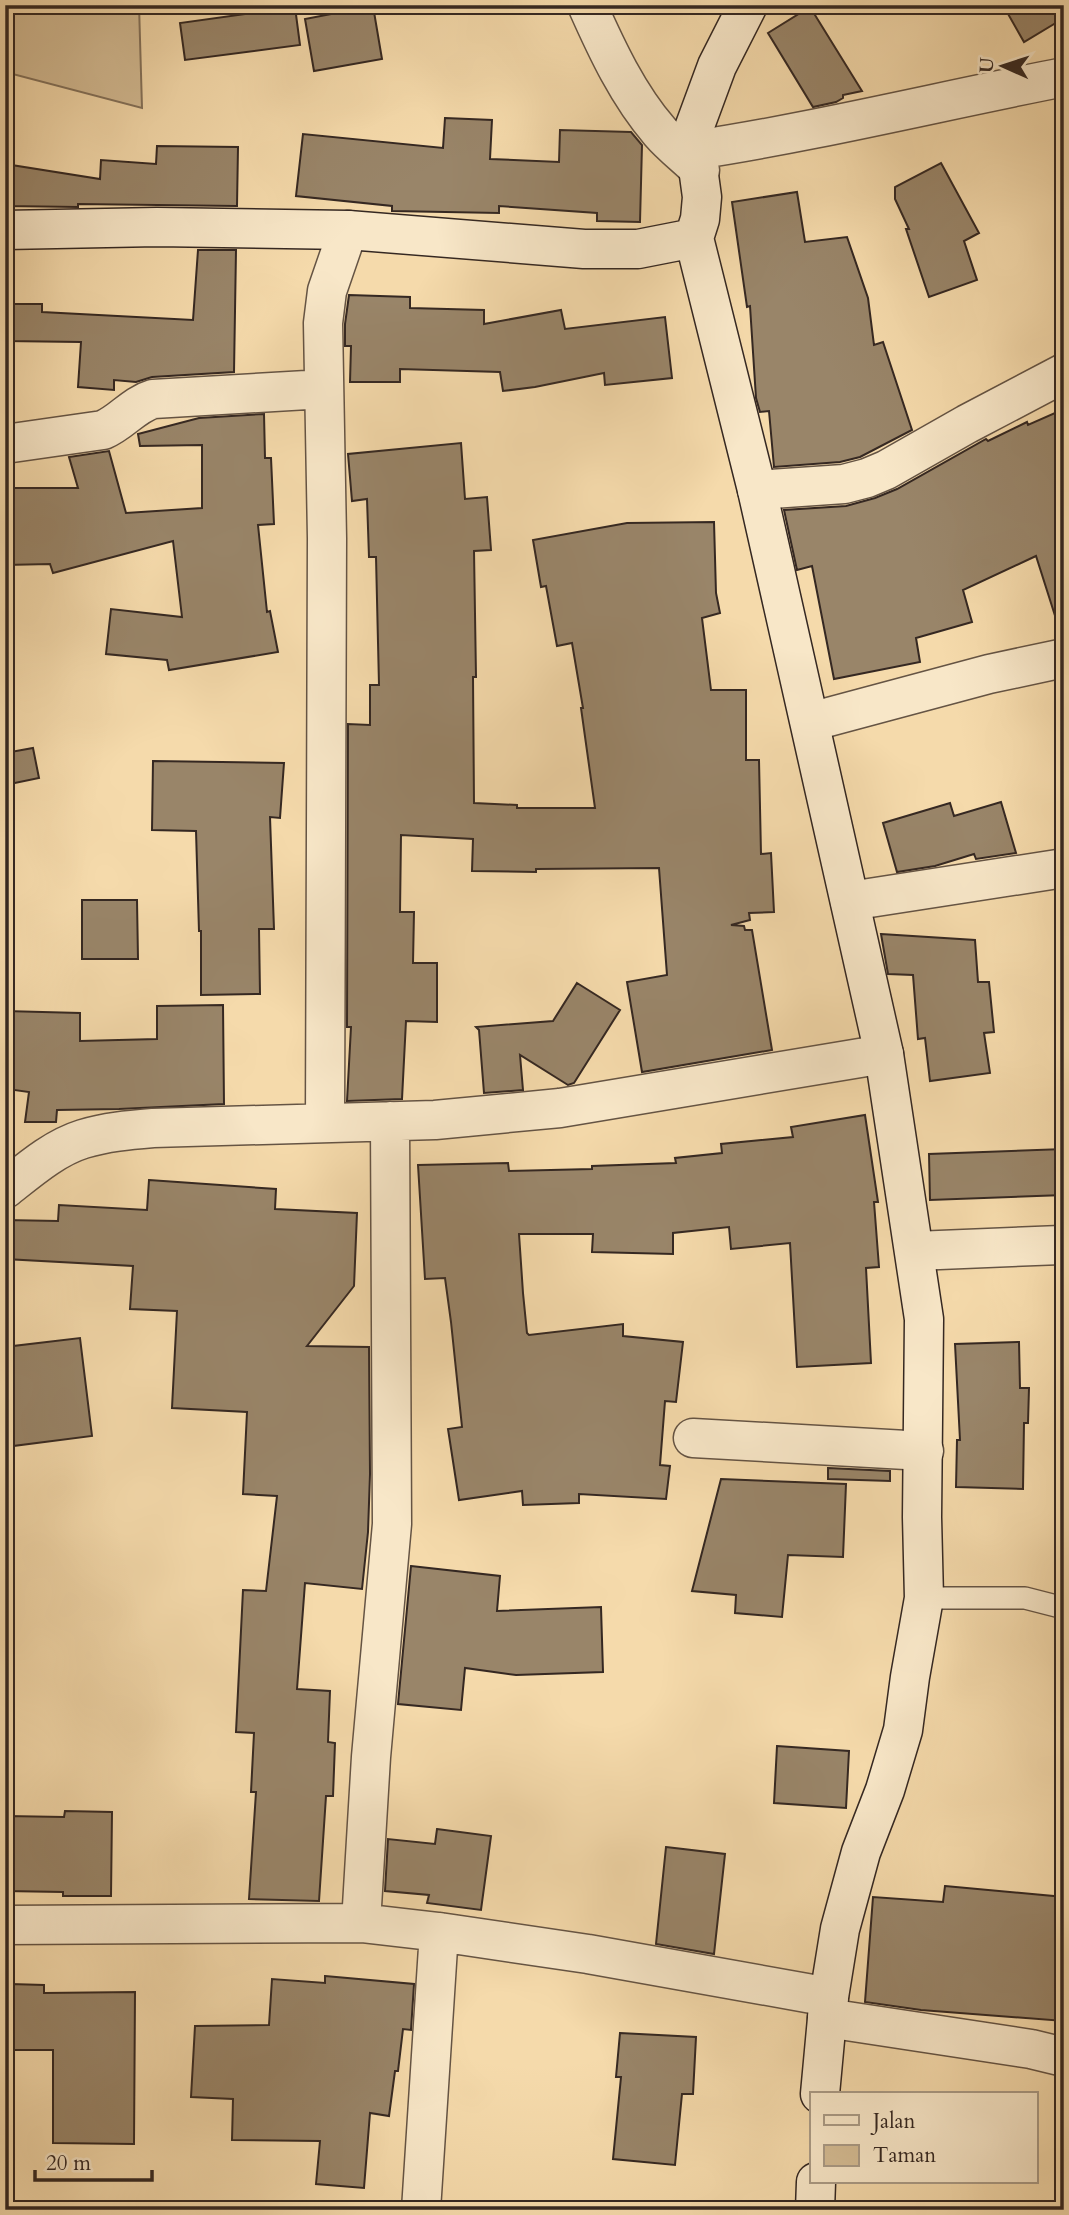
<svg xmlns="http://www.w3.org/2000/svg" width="1069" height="2215" font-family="Cardo,serif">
	<rect width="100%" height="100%" fill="#f5daab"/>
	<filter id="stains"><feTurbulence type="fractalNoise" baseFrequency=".00286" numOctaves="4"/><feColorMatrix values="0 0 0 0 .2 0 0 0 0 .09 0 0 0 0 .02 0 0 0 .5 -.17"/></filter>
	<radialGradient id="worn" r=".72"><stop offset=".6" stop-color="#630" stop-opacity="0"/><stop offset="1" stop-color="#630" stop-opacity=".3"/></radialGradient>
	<path fill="#d4bc94" stroke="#84725b" stroke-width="2" d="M 5,5 L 139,5 L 142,108 L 5,72 Z"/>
	<path fill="#998569" stroke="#352822" stroke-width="2" d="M 1003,5 L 1064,5 L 1064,18 L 1024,42 Z
		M 373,6 L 382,59 L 314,71 L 305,19 Z
		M 295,7 L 300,45 L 185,60 L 180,23 Z
		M 810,7 L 862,91 L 843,95 L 843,98 L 836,102 L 813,107 L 768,33 Z
		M 445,118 L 492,120 L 490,159 L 559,162 L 560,130 L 631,132 L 642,145 L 640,222 L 597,221 L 597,213 L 499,206 L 499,213 L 392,211 L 392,206 L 296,196 L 303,134 L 443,148 Z
		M 157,146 L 238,147 L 237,206 L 78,204 L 78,207 L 5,206 L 5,164 L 100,179 L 101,160 L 156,164 Z
		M 941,163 L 979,233 L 964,241 L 977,280 L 929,297 L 906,229 L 909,229 L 895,199 L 895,187 Z
		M 797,192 L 805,242 L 847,237 L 868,298 L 874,345 L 883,342 L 912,430 L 860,457 L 840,462 L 774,467 L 769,411 L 760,412 L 756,398 L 750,306 L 747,307 L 732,202 Z
		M 198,250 L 236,250 L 234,372 L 152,377 L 136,382 L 114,380 L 114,390 L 78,387 L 81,342 L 5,341 L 5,304 L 42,304 L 42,312 L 193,320 Z
		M 349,295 L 410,297 L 410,308 L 484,310 L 484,324 L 561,310 L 565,329 L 665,317 L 672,378 L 605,385 L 604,373 L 535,387 L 503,391 L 500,372 L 400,369 L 400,382 L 350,382 L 351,346 L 345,346 L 345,324 Z
		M 1064,409 L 1064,621 L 1057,622 L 1036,556 L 963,590 L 972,622 L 916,638 L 920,662 L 834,679 L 812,566 L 797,570 L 784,510 L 846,506 L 875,498 L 897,489 L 986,439 L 988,441 L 1027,422 L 1028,425 Z
		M 264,414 L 265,458 L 271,458 L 274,524 L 258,525 L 267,612 L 270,611 L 278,652 L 169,670 L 167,660 L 106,654 L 111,609 L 182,617 L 173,541 L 53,573 L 50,564 L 5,565 L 5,488 L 78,488 L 69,457 L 109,451 L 126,513 L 202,508 L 202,445 L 140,446 L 138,434 L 199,418 Z
		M 461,443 L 465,499 L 487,497 L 491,550 L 474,551 L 476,677 L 473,677 L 474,803 L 517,805 L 517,808 L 595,808 L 581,708 L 583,708 L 572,643 L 557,646 L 546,586 L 541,587 L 533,540 L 627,523 L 714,522 L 716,593 L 720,613 L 702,618 L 711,690 L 746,690 L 746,760 L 759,760 L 761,854 L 771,853 L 774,912 L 749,913 L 750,920 L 731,925 L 744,926 L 745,930 L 752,930 L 772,1050 L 642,1072 L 627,982 L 667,975 L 659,868 L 536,869 L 536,872 L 472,871 L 473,839 L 401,835 L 400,912 L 414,912 L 413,963 L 437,963 L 437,1022 L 406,1021 L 402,1099 L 347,1101 L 351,1027 L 347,1027 L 348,724 L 370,725 L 370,685 L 379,685 L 376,557 L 369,557 L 367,499 L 352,501 L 348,454 Z
		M 33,748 L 39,778 L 5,785 L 5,753 Z
		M 153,761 L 284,763 L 280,818 L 270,817 L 274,929 L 259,929 L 260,994 L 201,995 L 201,931 L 199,931 L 196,831 L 152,830 Z
		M 1001,802 L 1016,853 L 976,859 L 974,854 L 935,866 L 897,872 L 883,823 L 950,803 L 954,816 Z
		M 82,900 L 137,900 L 138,959 L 82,959 Z
		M 881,934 L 975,940 L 978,982 L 989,982 L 994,1032 L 984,1033 L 990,1073 L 930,1081 L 925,1038 L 918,1039 L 913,975 L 888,974 Z
		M 577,983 L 620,1010 L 574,1083 L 568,1085 L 520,1055 L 523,1090 L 484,1093 L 479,1030 L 476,1027 L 553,1021 Z
		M 223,1005 L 224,1104 L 119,1109 L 57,1110 L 56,1122 L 25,1122 L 29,1092 L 7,1089 L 9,1056 L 5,1056 L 5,1011 L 80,1013 L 80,1041 L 157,1039 L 157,1006 Z
		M 865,1115 L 878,1202 L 874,1202 L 879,1267 L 866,1268 L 871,1363 L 797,1367 L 790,1243 L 731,1249 L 729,1227 L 673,1233 L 673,1254 L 592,1252 L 593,1234 L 519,1234 L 523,1293 L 527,1333 L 529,1335 L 623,1324 L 623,1336 L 683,1342 L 676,1402 L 665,1401 L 660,1465 L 670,1466 L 666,1499 L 579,1494 L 579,1503 L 523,1505 L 522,1491 L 459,1500 L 448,1429 L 462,1427 L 451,1322 L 445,1278 L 425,1279 L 418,1165 L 508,1163 L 509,1171 L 592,1169 L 592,1166 L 676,1163 L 675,1158 L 722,1153 L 721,1144 L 793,1137 L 791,1127 Z
		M 1064,1149 L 1064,1195 L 930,1200 L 929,1154 Z
		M 149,1180 L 276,1189 L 275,1209 L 357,1213 L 354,1286 L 307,1346 L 369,1347 L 370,1474 L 368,1532 L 362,1589 L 305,1583 L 297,1689 L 330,1691 L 328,1742 L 335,1743 L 333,1796 L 326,1796 L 319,1901 L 249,1899 L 256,1792 L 251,1792 L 254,1733 L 236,1732 L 243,1590 L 266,1591 L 277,1496 L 243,1494 L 247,1412 L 172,1408 L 177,1311 L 130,1309 L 133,1266 L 5,1259 L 5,1220 L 58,1221 L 59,1205 L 147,1210 Z
		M 80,1338 L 92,1436 L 5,1447 L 5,1347 Z
		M 1019,1342 L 1020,1388 L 1029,1388 L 1028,1423 L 1024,1423 L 1023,1489 L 956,1487 L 957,1440 L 960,1440 L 955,1344 Z
		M 828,1468 L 890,1471 L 890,1481 L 828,1479 Z
		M 721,1479 L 846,1484 L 843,1557 L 788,1555 L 782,1617 L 735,1613 L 736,1595 L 692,1591 Z
		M 411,1566 L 500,1576 L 497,1611 L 601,1607 L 603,1672 L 516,1675 L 465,1668 L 461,1710 L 398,1704 Z
		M 777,1746 L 849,1751 L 846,1808 L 774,1803 Z
		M 65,1811 L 112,1812 L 111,1896 L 63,1896 L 63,1892 L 5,1891 L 7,1816 L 64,1817 Z
		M 437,1829 L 491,1836 L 481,1910 L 427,1903 L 429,1895 L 385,1891 L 388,1839 L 435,1844 Z
		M 666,1847 L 725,1854 L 714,1954 L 656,1944 Z
		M 945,1886 L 1064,1897 L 1064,2021 L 921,2010 L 865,2002 L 873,1897 L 943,1902 Z
		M 325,1976 L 414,1984 L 411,2030 L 403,2029 L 398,2071 L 395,2071 L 389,2116 L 370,2113 L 364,2188 L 316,2184 L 320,2141 L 232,2140 L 233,2099 L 191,2097 L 195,2026 L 269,2025 L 272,1979 L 325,1983 Z
		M 10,1984 L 44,1985 L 44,1993 L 135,1992 L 134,2144 L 53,2143 L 53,2050 L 10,2050 Z
		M 620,2033 L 696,2037 L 693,2094 L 682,2094 L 675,2165 L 613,2159 L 621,2077 L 616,2077 Z"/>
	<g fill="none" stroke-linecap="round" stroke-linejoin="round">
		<defs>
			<path id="lane" d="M 924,1598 L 1025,1598 L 1064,1608"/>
			<path id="street" d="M 587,5 C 607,50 628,95 660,132 C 672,146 687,157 700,170
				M 695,150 C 819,131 941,101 1064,77
				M 5,444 L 103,430 C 122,422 133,405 153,399 L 324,389
				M 757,490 L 844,484 L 867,478 L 886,470 L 967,424 L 1064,373
				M 810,722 L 989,674 L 1064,658
				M 850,901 L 1064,868
				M 325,1122 L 327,538 L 323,323 L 327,291 L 348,230
				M 5,1189 C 29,1170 54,1148 83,1139 C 106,1132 129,1130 153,1128 L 435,1120 L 560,1108 L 884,1054
				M 915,1251 L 1061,1245
				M 693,1438 L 924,1451
				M 361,1923 L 371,1757 L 392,1524 L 390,1121
				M 5,1925 L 361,1923 L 439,1932 L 588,1954 L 829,1997
				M 827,2018 L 1031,2049 L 1064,2057
				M 421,2210 L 439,1932"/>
			<path id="secondary" d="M 5,230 L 157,227 L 348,230 L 584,249 L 638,249 L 694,238 L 700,219 L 702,197 L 693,131 L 717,66 L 748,5
				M 694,238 L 757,490 L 884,1054 L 924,1319 L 922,1517 L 924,1598 L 910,1677 L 903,1730 L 885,1790 L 861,1852 L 840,1929 L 829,1997 L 820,2094
				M 815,2210 L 816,2182"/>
		</defs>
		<use href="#lane" stroke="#655444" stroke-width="24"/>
		<use href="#street" stroke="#655444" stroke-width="41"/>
		<use href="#secondary" stroke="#352822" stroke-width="41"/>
		<use href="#lane" stroke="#f8e7c8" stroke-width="21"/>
		<use href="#street" stroke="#f8e7c8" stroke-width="38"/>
		<use href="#secondary" stroke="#f8e7c8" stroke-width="38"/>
	</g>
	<rect width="1069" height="2215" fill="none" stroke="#f5daab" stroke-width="28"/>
	<rect x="7" y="7" width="1055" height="2201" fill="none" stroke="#352822" stroke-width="3.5"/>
	<rect x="14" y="14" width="1041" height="2187" fill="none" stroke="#352822" stroke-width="2"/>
	<rect x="810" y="2092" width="228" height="91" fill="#f8e7c8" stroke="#aa9b86" stroke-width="2"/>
	<rect x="824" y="2115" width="35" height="10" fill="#f8e7c8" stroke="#aa9b86" stroke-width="2"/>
	<text x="873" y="2128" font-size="21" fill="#352822">Jalan</text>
	<rect x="824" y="2145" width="35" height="21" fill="#d4bc94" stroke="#aa9b86" stroke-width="2"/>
	<text x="873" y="2162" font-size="21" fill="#352822">Taman</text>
	<g transform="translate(1003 66) rotate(273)" stroke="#f8e7c8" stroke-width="5" paint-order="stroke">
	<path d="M0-5L12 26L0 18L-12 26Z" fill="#352822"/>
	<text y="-10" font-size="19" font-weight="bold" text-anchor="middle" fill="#352822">U</text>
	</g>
	<path d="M35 2170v10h117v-10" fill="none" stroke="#352822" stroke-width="3.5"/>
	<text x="46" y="2170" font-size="21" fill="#352822" stroke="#f8e7c8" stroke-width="5" paint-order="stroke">20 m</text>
	<rect width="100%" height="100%" filter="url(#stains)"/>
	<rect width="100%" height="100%" fill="url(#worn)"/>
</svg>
